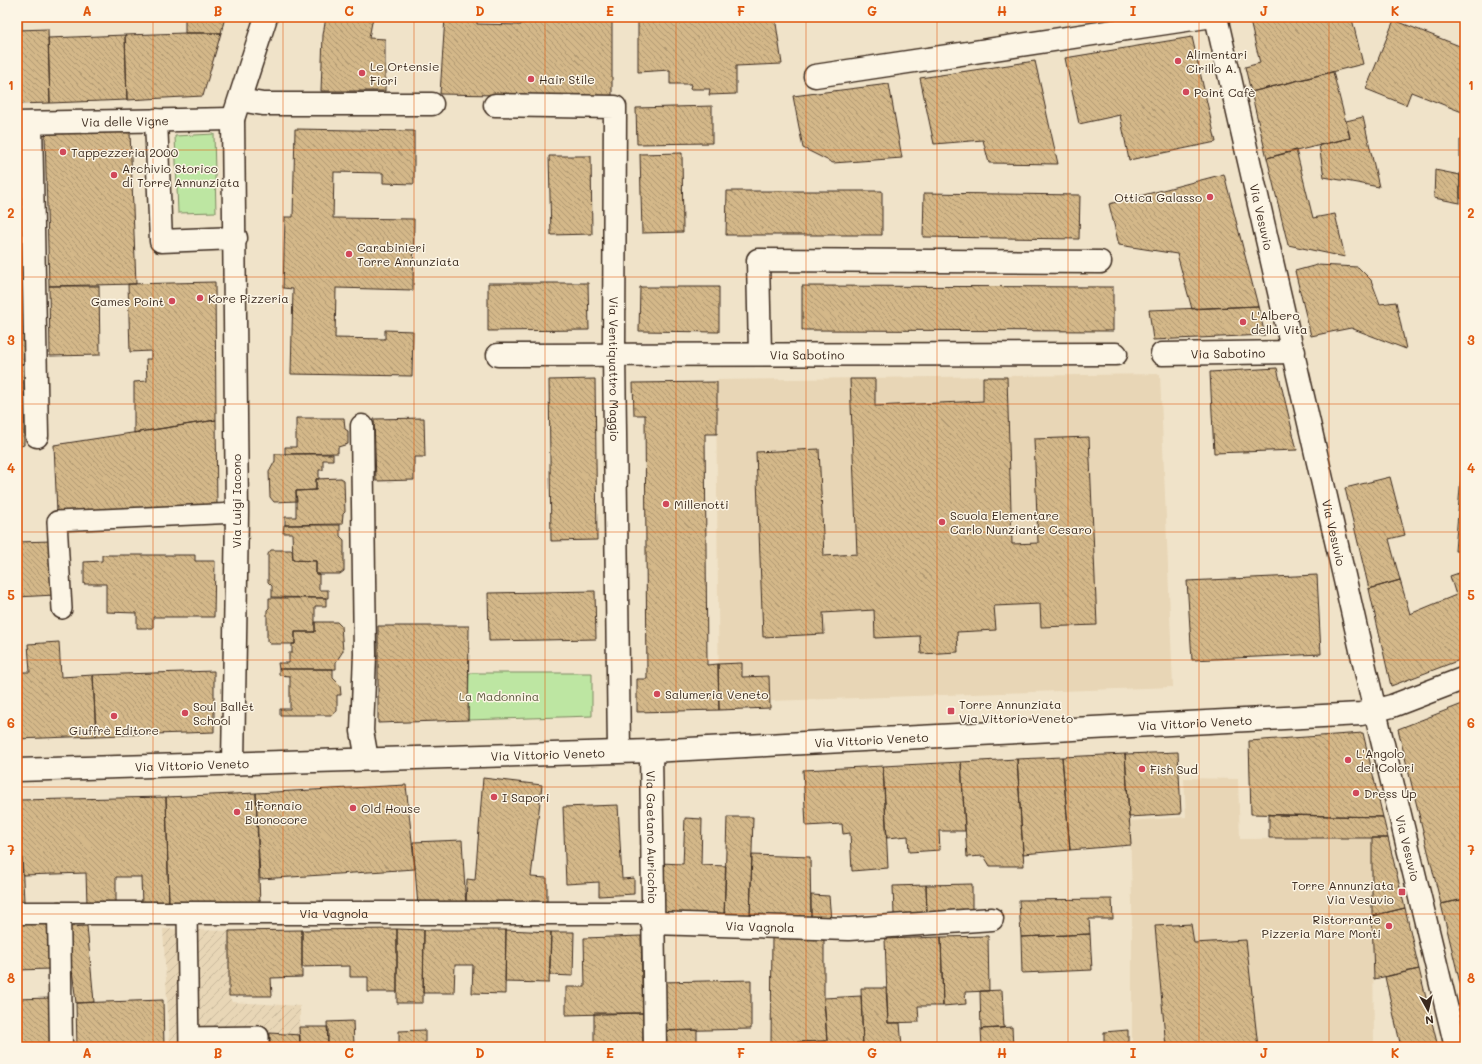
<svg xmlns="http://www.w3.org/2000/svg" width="1482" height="1064" font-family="Mali,sans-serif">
	<defs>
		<pattern id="industrial-furrows" width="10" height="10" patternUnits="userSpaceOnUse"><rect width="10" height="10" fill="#e8d6b6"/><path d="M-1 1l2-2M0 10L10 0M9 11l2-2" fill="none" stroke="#c8b89c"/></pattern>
		<pattern id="building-back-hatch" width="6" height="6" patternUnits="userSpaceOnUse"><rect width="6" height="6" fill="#d4b889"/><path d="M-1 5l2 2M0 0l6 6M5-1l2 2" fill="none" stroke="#ad966f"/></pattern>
	</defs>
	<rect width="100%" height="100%" fill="#f0e3c9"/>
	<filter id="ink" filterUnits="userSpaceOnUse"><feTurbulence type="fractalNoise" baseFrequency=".025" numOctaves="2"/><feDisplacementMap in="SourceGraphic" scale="8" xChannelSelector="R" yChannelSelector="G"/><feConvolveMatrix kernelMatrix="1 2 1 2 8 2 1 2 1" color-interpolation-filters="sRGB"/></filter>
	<g filter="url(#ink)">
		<path fill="#e8d6b6" d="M 1160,374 L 1173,687 L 770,701 L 770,708 L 719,710 L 716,380 Z
			M 1184,778 L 1238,779 L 1240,839 L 1372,838 L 1374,1047 L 1132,1047 L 1132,904 L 1130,821 L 1186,817 Z"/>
		<path fill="url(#industrial-furrows)" d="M 163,929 L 229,931 L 229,996 L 232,1002 L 300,1006 L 300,1047 L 170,1047 Z"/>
		<path fill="#bde6a2" stroke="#7c8860" d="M 214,134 L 216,212 L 178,213 L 175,136 Z
			M 469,673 L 592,673 L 592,716 L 468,720 Z"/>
		<path fill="url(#building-back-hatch)" stroke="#3b2a1e" d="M 17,17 L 22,17 L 22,30 L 17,30 Z
			M 185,17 L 225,17 L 221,33 L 185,33 Z
			M 326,17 L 373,17 L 369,38 L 385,39 L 385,91 L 321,91 L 323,35 Z
			M 445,17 L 477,17 L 477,24 L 521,25 L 521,17 L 612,17 L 612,97 L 440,94 Z
			M 638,17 L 775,17 L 782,64 L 736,66 L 736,94 L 709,95 L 710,89 L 690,89 L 691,84 L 670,84 L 670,70 L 638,72 Z
			M 1249,17 L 1347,17 L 1352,19 L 1363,64 L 1251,92 L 1245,67 L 1260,63 Z
			M 1394,20 L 1462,47 L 1462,112 L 1411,92 L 1406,105 L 1366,89 Z
			M 48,29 L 50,103 L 17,104 L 17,30 Z
			M 185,33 L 221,33 L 203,96 L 127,100 L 125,35 Z
			M 125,35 L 127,100 L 50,103 L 48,38 Z
			M 1192,37 L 1216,142 L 1129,160 L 1120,115 L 1079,124 L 1065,58 Z
			M 1035,61 L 1058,164 L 989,163 L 983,140 L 934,144 L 920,78 Z
			M 1333,72 L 1350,138 L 1267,158 L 1251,92 Z
			M 889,84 L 902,158 L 833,163 L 803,148 L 793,96 Z
			M 712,106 L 712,143 L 637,144 L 636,108 Z
			M 1363,117 L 1379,187 L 1324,177 L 1319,145 L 1350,138 L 1346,121 Z
			M 295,129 L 414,131 L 414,184 L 383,183 L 383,173 L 334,172 L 333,218 L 414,219 L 413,290 L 336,288 L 335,338 L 385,339 L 385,330 L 413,331 L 412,376 L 291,374 L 293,289 L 283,288 L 285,217 L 293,217 Z
			M 130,132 L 136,284 L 49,286 L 45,134 Z
			M 1460,140 L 1465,140 L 1465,199 L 1460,198 Z
			M 1296,150 L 1313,218 L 1335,214 L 1345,257 L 1288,245 L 1267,158 Z
			M 17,152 L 21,152 L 22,219 L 17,219 Z
			M 682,153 L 683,232 L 642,233 L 640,154 Z
			M 549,156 L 591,156 L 592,234 L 551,235 Z
			M 1435,170 L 1460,175 L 1460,203 L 1434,198 Z
			M 1224,174 L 1258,306 L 1192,309 L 1177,254 L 1119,245 L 1109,204 Z
			M 727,191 L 882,191 L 882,235 L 726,235 Z
			M 924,193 L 1080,195 L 1079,239 L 923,237 Z
			M 17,219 L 22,219 L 22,251 L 17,252 Z
			M 22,251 L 23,291 L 17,291 L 17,252 Z
			M 1317,265 L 1358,267 L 1371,280 L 1380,304 L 1396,302 L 1406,349 L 1351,328 L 1311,336 L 1295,271 Z
			M 215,282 L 216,420 L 134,433 L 134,382 L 147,381 L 146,359 L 151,359 L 151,351 L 130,352 L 128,284 Z
			M 488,283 L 588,283 L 589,330 L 488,331 Z
			M 49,286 L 99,286 L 100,355 L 50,356 Z
			M 802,286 L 1113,287 L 1113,331 L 802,330 Z
			M 640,287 L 719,287 L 719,332 L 639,331 Z
			M 17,291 L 23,291 L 24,364 L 17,364 Z
			M 1258,306 L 1265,335 L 1153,340 L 1149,310 Z
			M 17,364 L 24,364 L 24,406 L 17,407 Z
			M 1277,368 L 1297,450 L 1214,453 L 1210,372 Z
			M 983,377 L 1007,377 L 1012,544 L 1038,543 L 1034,439 L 1089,437 L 1097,625 L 1041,627 L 1040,604 L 994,606 L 996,630 L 957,632 L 958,652 L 921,654 L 920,636 L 875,638 L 874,610 L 823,613 L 824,634 L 763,637 L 756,452 L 819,449 L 824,556 L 857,554 L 850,379 L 875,379 L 875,406 L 983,401 Z
			M 595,379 L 597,540 L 551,541 L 549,380 Z
			M 717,382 L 717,434 L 705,434 L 707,665 L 718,664 L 719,710 L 637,712 L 637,679 L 647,679 L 645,415 L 634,415 L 633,383 Z
			M 24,406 L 24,445 L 17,447 L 17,407 Z
			M 296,418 L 344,418 L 345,429 L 348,431 L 348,444 L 338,447 L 338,453 L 285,454 L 285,447 L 296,447 Z
			M 424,418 L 425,457 L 414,457 L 414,480 L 376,481 L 374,419 Z
			M 216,420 L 217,507 L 57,513 L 54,445 Z
			M 1465,424 L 1465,552 L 1455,551 Z
			M 275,454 L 333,454 L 333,460 L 323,460 L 323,470 L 319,470 L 319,479 L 316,479 L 316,490 L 296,491 L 297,501 L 274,502 L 270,497 L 269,472 L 275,461 Z
			M 1390,477 L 1405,535 L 1389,539 L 1400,580 L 1369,589 L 1345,488 Z
			M 341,478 L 344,480 L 345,512 L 343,514 L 342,524 L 285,525 L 285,517 L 296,517 L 296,491 L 316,490 L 316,479 Z
			M 284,525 L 340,525 L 340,536 L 344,540 L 344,571 L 340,574 L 316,574 L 316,561 L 293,560 L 292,533 L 283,533 Z
			M 52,541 L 55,595 L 17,597 L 17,542 Z
			M 271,550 L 292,550 L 293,560 L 316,561 L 316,574 L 319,574 L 319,590 L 328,590 L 328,598 L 272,597 L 272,586 L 268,582 L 268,554 Z
			M 102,555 L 195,555 L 195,561 L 215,561 L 214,617 L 153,617 L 153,628 L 137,628 L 137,613 L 106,612 L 106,584 L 84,584 L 84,562 L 102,561 Z
			M 1465,571 L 1465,658 L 1391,686 L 1369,589 L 1400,580 L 1410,614 L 1456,595 L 1450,576 Z
			M 1317,575 L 1321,654 L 1192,660 L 1187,581 Z
			M 595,591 L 596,639 L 489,641 L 488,593 Z
			M 269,598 L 326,598 L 326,606 L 315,606 L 315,632 L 295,632 L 295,644 L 270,644 L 267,641 L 267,610 L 269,608 Z
			M 315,622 L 337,622 L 341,626 L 343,651 L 336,662 L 336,669 L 279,669 L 278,663 L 289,663 L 289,653 L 292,653 L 292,644 L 295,644 L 295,632 L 315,632 Z
			M 378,626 L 469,626 L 468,720 L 378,723 Z
			M 59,642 L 61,677 L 93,675 L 96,736 L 17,739 L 17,672 L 30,672 L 28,644 Z
			M 742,663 L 742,677 L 769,676 L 770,708 L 719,710 L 718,664 Z
			M 279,669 L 333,669 L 333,678 L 340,685 L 341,695 L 337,695 L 337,711 L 332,715 L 280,715 L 280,709 L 290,709 L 290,676 L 279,675 Z
			M 214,671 L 214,732 L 96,736 L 93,675 Z
			M 1465,703 L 1465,899 L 1441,904 L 1398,729 Z
			M 1363,733 L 1383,817 L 1251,814 L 1249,741 Z
			M 1178,752 L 1181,814 L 1129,817 L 1125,754 Z
			M 1125,754 L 1131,845 L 1070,850 L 1062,757 Z
			M 1062,757 L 1070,850 L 1023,854 L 1017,759 Z
			M 1017,759 L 1024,866 L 990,866 L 984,856 L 967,857 L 961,762 Z
			M 961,762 L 965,831 L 939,831 L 940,850 L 909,852 L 908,836 L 887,838 L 883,766 Z
			M 883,766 L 888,868 L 852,871 L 850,833 L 843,834 L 842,824 L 806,826 L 803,770 Z
			M 483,778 L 542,785 L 531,877 L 547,878 L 547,904 L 466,906 L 467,879 L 475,880 Z
			M 406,785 L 415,869 L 260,879 L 256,793 Z
			M 256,793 L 260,905 L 169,905 L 166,797 Z
			M 166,797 L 169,905 L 142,905 L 141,877 L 116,877 L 116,904 L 87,904 L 86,873 L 23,875 L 19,800 Z
			M 17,800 L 19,800 L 24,901 L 17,901 Z
			M 618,805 L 622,879 L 634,878 L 634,894 L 599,896 L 599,882 L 566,884 L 563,807 Z
			M 1269,815 L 1383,817 L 1388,838 L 1269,838 Z
			M 727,817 L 753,817 L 750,918 L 724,918 Z
			M 685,818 L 702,819 L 701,865 L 726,866 L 724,918 L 659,915 L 660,863 L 683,864 Z
			M 1372,838 L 1388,838 L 1405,908 L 1372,916 Z
			M 462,840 L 466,906 L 418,907 L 413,842 Z
			M 752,855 L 810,857 L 811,920 L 750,918 Z
			M 972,884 L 972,912 L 927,914 L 926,885 Z
			M 926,885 L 927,914 L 894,915 L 893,886 Z
			M 811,895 L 829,896 L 831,920 L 811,920 Z
			M 1112,899 L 1113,919 L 1089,919 L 1090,934 L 1021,937 L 1019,900 Z
			M 1465,899 L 1465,1004 L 1441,904 Z
			M 1405,908 L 1419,969 L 1374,979 L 1372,916 Z
			M 50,923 L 51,969 L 17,970 L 17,924 Z
			M 1191,924 L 1194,943 L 1246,940 L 1258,1047 L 1166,1047 L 1155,926 Z
			M 87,926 L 94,1002 L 76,1003 L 67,927 Z
			M 397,929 L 397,992 L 368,992 L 368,977 L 350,977 L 350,966 L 302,967 L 302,930 Z
			M 397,929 L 424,930 L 423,1003 L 397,1003 Z
			M 302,930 L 302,977 L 271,978 L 272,996 L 229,996 L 229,931 Z
			M 424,930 L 506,930 L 505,994 L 472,993 L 473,965 L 455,965 L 454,993 L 423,993 Z
			M 506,930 L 551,932 L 549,983 L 505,982 Z
			M 551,932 L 574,932 L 573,976 L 550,975 Z
			M 1090,934 L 1092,970 L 1022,973 L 1021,937 Z
			M 641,936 L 643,1013 L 566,1015 L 566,987 L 585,987 L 584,938 Z
			M 772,936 L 824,940 L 824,998 L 827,1041 L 771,1043 Z
			M 988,936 L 989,991 L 965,992 L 966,1004 L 943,1006 L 941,937 Z
			M 941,937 L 943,1006 L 918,1006 L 919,1022 L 888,1023 L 885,939 Z
			M 1419,969 L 1438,1047 L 1401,1047 L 1385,977 Z
			M 751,980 L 751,1029 L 662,1031 L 661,982 Z
			M 861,988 L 886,988 L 888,1023 L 900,1023 L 902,1047 L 863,1047 Z
			M 1002,990 L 1004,1028 L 981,1029 L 980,991 Z
			M 861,996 L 863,1047 L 772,1047 L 771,1043 L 827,1041 L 824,998 Z
			M 50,998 L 51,1047 L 17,1047 L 17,999 Z
			M 163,1000 L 164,1047 L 77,1047 L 76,1003 Z
			M 594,1013 L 643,1013 L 643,1047 L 594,1047 Z
			M 353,1021 L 354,1045 L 328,1047 L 327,1022 Z
			M 299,1027 L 328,1027 L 328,1047 L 300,1047 Z
			M 1012,1027 L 1013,1047 L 982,1047 L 981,1029 Z
			M 425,1030 L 425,1047 L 399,1047 L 399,1031 Z
			M 697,1030 L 697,1047 L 662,1047 L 662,1031 Z
			M 1128,1030 L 1128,1047 L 1104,1047 L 1104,1032 Z
			M 270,1033 L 300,1035 L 300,1047 L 270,1047 Z"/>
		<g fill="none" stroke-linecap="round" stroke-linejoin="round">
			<defs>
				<path id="service" d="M 62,609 L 57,521 L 237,513
					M 187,913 L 189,1047
					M 189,1037 L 259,1036 L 259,1047"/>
				<g id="minor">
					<path id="s1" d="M 1216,17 L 1375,711"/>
					<path d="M 815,76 L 1206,17"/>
					<path d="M 240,100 L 263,104 L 432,104"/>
					<path id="s2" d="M 495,105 L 615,107 L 614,354 L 619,751"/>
					<path d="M 156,120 L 161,241 L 236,238"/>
					<path id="s3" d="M 17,123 L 233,119"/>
					<path d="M 31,123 L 37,436"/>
					<path d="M 760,354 L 758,260 L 1100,262"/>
					<path id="s4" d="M 1162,354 L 1294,352"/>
					<path id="s5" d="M 498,355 L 1116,354"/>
					<path d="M 362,426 L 365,654 L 362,731 L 367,759"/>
					<path id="s6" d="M 651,751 L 655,1047"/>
					<path id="s7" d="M 17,913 L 652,913"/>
					<path d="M 59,913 L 61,1047"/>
					<path id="s8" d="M 652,923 L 849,929 L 992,919"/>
				</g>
				<g id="tertiary">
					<path id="s9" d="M 1375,711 L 1456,1047"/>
					<path d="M 233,763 L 237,513 L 233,119 L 266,17"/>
				</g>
				<g id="primary">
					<path id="s10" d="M 17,770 L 651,751 L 1361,714 L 1392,706 L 1465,678"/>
				</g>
			</defs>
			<use href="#service" stroke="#3b2a1e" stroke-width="22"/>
			<use href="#minor" stroke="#3b2a1e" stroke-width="25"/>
			<use href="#tertiary" stroke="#3b2a1e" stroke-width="25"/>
			<use href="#primary" stroke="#3b2a1e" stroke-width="25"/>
			<use href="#service" stroke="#fcf5e5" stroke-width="19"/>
			<use href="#minor" stroke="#fcf5e5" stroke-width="22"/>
			<use href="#tertiary" stroke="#fcf5e5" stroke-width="22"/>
			<use href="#primary" stroke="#fcf5e5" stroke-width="22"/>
		</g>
	</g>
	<path fill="none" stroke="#df570d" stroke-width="1" stroke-opacity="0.55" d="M 153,17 L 153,1047M 283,17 L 283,1047M 414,17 L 414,1047M 545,17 L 545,1047M 676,17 L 676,1047M 806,17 L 806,1047M 937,17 L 937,1047M 1068,17 L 1068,1047M 1199,17 L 1199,1047M 1329,17 L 1329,1047M 17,150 L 1465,150M 17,277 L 1465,277M 17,404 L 1465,404M 17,532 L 1465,532M 17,660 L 1465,660M 17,787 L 1465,787M 17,914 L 1465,914"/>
	<g fill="#d1495b" stroke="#fcf5e5" stroke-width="1.5">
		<circle cx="1178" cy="61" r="4"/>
		<circle cx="362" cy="73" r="4"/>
		<circle cx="531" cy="79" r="4"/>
		<circle cx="1186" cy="92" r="4"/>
		<circle cx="63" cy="152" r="4"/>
		<circle cx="114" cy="175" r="4"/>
		<circle cx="1210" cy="197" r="4"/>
		<circle cx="349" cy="254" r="4"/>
		<circle cx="200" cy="298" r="4"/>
		<circle cx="172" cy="301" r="4"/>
		<circle cx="1243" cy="322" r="4"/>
		<circle cx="666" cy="504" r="4"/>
		<circle cx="942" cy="522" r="4"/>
		<circle cx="657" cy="694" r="4"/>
		<rect x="947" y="707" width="8" height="8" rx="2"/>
		<circle cx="185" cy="713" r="4"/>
		<circle cx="114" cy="716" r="4"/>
		<circle cx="1348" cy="760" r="4"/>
		<circle cx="1142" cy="769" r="4"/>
		<circle cx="1356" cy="793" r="4"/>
		<circle cx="494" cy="797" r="4"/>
		<circle cx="353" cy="808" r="4"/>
		<circle cx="237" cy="812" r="4"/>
		<rect x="1398" y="888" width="8" height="8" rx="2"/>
		<circle cx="1389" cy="926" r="4"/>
	</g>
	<g text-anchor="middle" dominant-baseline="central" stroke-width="3" stroke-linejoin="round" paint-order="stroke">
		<g font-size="12" fill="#3b2a1e" stroke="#fcf5e5" text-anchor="start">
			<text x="1186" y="54">Alimentari<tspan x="1186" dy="14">Cirillo A.</tspan></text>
			<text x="370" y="66">Le Ortensie<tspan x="370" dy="14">Fiori</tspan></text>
			<text x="539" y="79">Hair Stile</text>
			<text x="1194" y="92">Point Cafè</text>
			<text x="71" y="152">Tappezzeria 2000</text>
			<text x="122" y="168">Archivio Storico<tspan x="122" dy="14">di Torre Annunziata</tspan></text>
			<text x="1202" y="197" text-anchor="end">Ottica Galasso</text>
			<text x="357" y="247">Carabinieri<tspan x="357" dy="14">Torre Annunziata</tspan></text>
			<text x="208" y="298">Kore Pizzeria</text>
			<text x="164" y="301" text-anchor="end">Games Point</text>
			<text x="1251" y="315">L'Albero<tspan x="1251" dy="14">della Vita</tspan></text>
			<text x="674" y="504">Millenotti</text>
			<text x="950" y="515">Scuola Elementare<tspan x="950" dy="14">Carlo Nunziante Cesaro</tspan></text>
			<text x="665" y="694">Salumeria Veneto</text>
			<text x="959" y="704">Torre Annunziata<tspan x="959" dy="14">Via Vittorio Veneto</tspan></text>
			<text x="193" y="706">Soul Ballet<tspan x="193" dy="14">School</tspan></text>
			<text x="114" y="730" text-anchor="middle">Giuffrè Editore</text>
			<text x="1356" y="753">L'Angolo<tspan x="1356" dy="14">dei Colori</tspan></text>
			<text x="1150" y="769">Fish Sud</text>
			<text x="1364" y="793">Dress Up</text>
			<text x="502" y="797">I Sapori</text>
			<text x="245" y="805">Il Fornaio<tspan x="245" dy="14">Buonocore</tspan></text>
			<text x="361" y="808">Old House</text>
			<text x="1394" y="885" text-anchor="end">Torre Annunziata<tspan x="1394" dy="14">Via Vesuvio</tspan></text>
			<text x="1381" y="919" text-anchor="end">Ristorrante<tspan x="1381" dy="14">Pizzeria Mare Monti</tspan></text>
		</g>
		<g font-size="12" fill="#3b2a1e" stroke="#fcf5e5">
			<text stroke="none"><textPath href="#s3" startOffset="108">Via delle Vigne</textPath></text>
			<text stroke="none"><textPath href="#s1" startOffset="205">Via Vesuvio</textPath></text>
			<text stroke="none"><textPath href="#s4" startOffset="66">Via Sabotino</textPath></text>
			<text stroke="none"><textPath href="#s5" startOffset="309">Via Sabotino</textPath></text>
			<text stroke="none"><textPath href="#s2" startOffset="382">Via Ventiquattro Maggio</textPath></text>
			<text transform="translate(236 501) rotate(-90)">Via Luigi Iacono</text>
			<text stroke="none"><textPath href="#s1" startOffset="529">Via Vesuvio</textPath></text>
			<text stroke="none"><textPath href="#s10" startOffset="1179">Via Vittorio Veneto</textPath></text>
			<text stroke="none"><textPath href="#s10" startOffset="855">Via Vittorio Veneto</textPath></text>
			<text stroke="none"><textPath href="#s10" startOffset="531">Via Vittorio Veneto</textPath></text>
			<text stroke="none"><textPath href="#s10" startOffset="175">Via Vittorio Veneto</textPath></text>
			<text stroke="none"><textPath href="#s6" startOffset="86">Via Gaetano Auricchio</textPath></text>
			<text stroke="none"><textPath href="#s9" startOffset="141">Via Vesuvio</textPath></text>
			<text stroke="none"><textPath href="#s7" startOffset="317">Via Vagnola</textPath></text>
			<text stroke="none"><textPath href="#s8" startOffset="108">Via Vagnola</textPath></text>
		</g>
		<g font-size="12" fill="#5c593f" stroke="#fcf5e5">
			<text x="499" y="696">La Madonnina</text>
		</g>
	</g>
	<rect width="1482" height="1064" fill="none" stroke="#fcf5e5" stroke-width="44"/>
	<g transform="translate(1428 1010) rotate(172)" stroke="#fcf5e5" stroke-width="3" paint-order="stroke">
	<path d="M0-3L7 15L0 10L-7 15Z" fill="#3b2a1e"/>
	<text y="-6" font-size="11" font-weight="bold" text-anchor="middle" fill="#3b2a1e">N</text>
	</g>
	<rect x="22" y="22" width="1438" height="1020" fill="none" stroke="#df570d" stroke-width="1.5"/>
	<g font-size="13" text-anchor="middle" font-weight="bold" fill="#df570d">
		<text x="87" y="16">A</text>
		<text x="218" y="16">B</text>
		<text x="349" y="16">C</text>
		<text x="480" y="16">D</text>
		<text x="610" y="16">E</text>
		<text x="741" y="16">F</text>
		<text x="872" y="16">G</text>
		<text x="1002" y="16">H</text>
		<text x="1133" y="16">I</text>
		<text x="1264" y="16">J</text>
		<text x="1395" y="16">K</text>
		<text x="11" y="90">1</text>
		<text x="1471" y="90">1</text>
		<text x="11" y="218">2</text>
		<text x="1471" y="218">2</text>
		<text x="11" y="345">3</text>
		<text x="1471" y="345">3</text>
		<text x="11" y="473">4</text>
		<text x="1471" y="473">4</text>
		<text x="11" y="600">5</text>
		<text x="1471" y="600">5</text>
		<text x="11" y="728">6</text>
		<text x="1471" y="728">6</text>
		<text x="11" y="855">7</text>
		<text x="1471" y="855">7</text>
		<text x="11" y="983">8</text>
		<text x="1471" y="983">8</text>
		<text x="87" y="1058">A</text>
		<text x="218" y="1058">B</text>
		<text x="349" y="1058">C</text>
		<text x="480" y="1058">D</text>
		<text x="610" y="1058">E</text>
		<text x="741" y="1058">F</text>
		<text x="872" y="1058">G</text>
		<text x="1002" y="1058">H</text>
		<text x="1133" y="1058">I</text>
		<text x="1264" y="1058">J</text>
		<text x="1395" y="1058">K</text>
	</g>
</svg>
